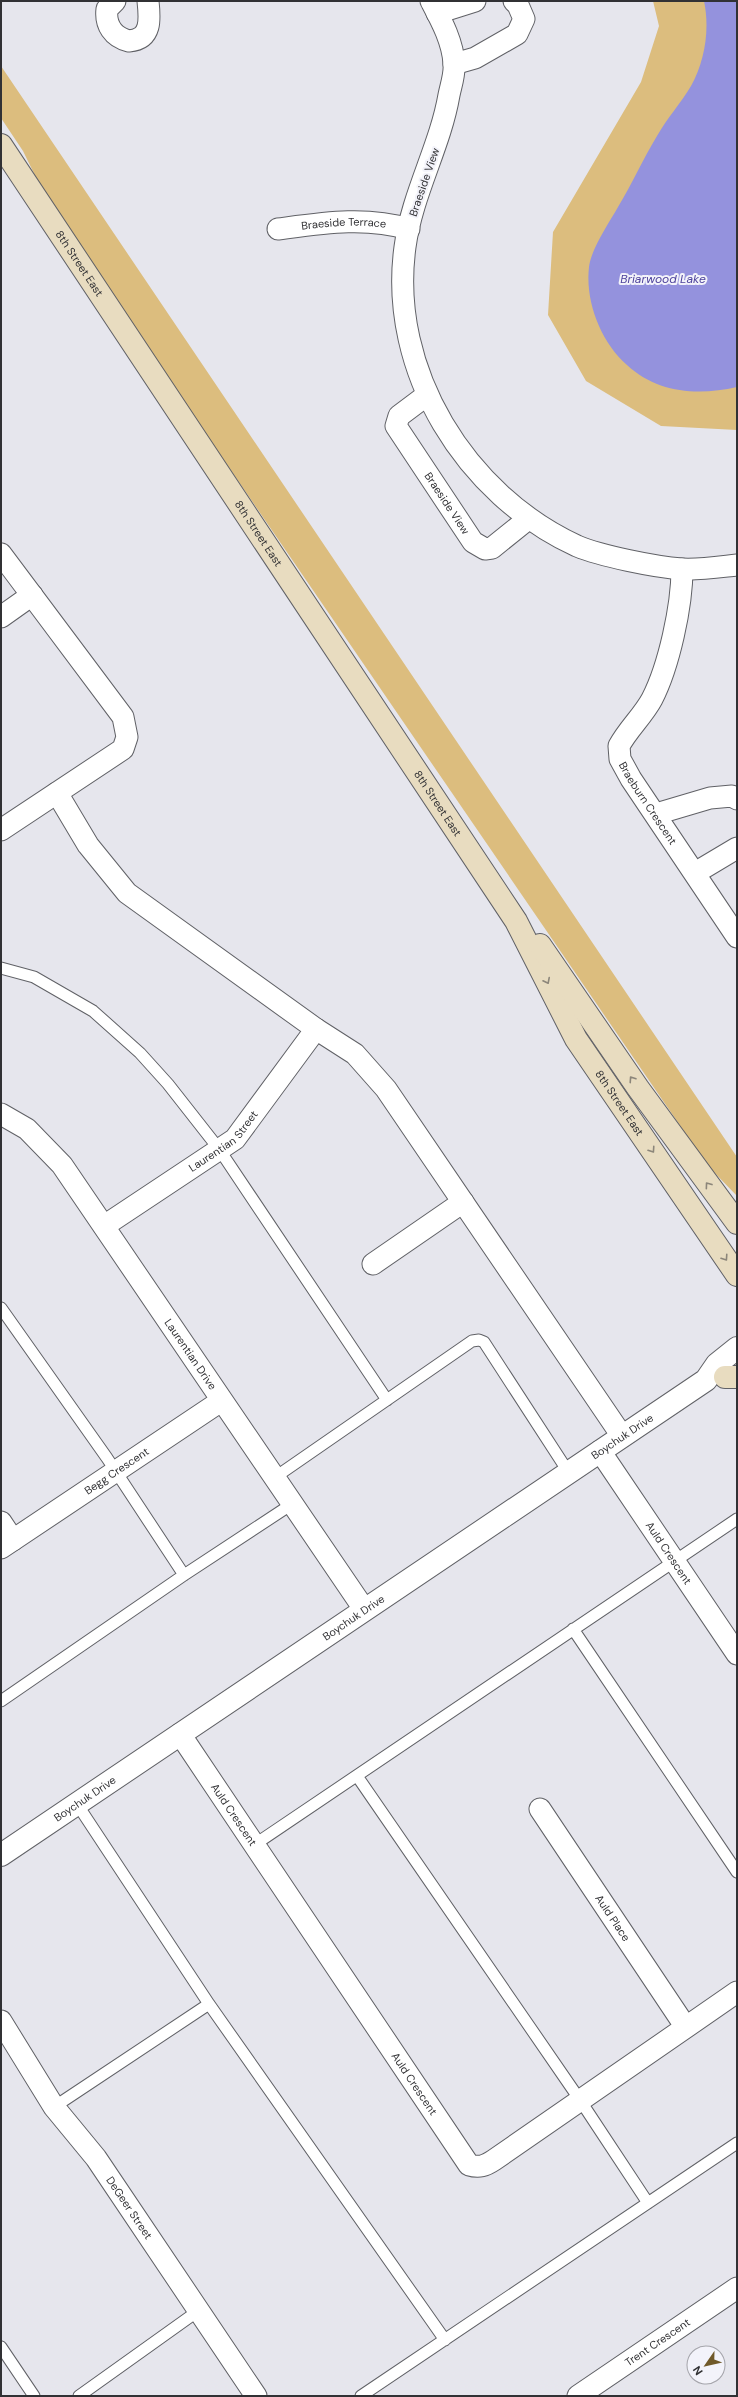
<svg xmlns="http://www.w3.org/2000/svg" width="738" height="2397" font-family="'DM Sans',sans-serif">
	<rect width="100%" height="100%" fill="#e6e6ed"/>
	<path fill="#dcbd7e" d="M 653,1 L 737,1 L 737,430 L 661,426 L 586,381 L 548,315 L 553,232 L 641,82 L 659,26 Z
		M 1,66 L 737,1157 L 737,1196 L 707,1165 L 51,208 L 23,151 L 1,118 Z"/>
	<path fill="#9492dd" d="M 704,1 L 737,1 L 737,387 C 698,396 657,393 627,365 C 601,342 585,302 589,267 C 591,249 609,223 618,207 C 632,184 643,159 657,136 C 667,118 681,103 691,86 C 705,61 710,29 704,1 Z"/>
	<g fill="none" stroke-linecap="round" stroke-linejoin="round">
		<defs>
			<path id="service" d="M 1,968 L 34,977 L 93,1011 L 140,1053 L 168,1084 L 219,1149 L 387,1400
				M 1,1308 L 107,1458 L 184,1575
				M 274,1478 L 472,1341 L 479,1340 L 484,1342 L 569,1473
				M 573,1629 L 737,1872
				M 1,1701 L 184,1575 L 292,1504
				M 357,1776 L 580,2100 L 648,2203
				M 77,1804 L 209,2004 L 445,2340
				M 254,1845 L 737,1519
				M 54,2107 L 209,2004
				M 1,2347 L 34,2396
				M 79,2396 L 198,2311
				M 361,2396 L 737,2143"/>
			<g id="minor">
				<path d="M 115,1 L 107,9 C 105,25 113,37 129,41 C 152,39 150,19 148,1"/>
				<path d="M 431,1 C 441,20 453,42 454,64 C 455,74 451,85 449,95 C 440,147 412,194 405,247 C 388,371 466,495 577,546 C 601,556 655,567 682,569 C 700,570 719,567 737,565"/>
				<path d="M 437,13 L 475,1"/>
				<path d="M 454,64 L 475,58 L 517,34 L 524,19 L 518,5 L 514,1"/>
				<path id="s1" d="M 278,229 C 323,223 365,216 409,229"/>
				<path id="s2" d="M 427,395 L 399,416 L 396,426 L 473,542 L 485,549 L 492,548 L 528,519"/>
				<path d="M 1,554 L 123,717 L 127,737 L 123,749 L 1,830"/>
				<path id="s3" d="M 682,569 C 682,606 669,666 652,699 C 643,716 628,729 619,746 L 620,759 L 631,779 L 737,937"/>
				<path d="M 1,617 L 32,595"/>
				<path d="M 57,793 L 88,845 L 127,893 L 316,1029 L 355,1054 L 386,1089 L 622,1436"/>
				<path d="M 656,814 L 710,798 L 732,796 L 737,799"/>
				<path d="M 695,873 L 737,848"/>
				<path id="s4" d="M 1,1114 L 27,1129 L 62,1165 L 364,1609"/>
				<path id="s5" d="M 104,1226 L 235,1139 L 316,1029"/>
				<path d="M 373,1264 L 463,1202"/>
				<path id="s6" d="M 600,1451 L 737,1654"/>
				<path d="M 1,1522 L 13,1540"/>
				<path id="s7" d="M 1,1548 L 221,1401"/>
				<path id="s8" d="M 180,1734 L 469,2165 C 479,2168 485,2166 494,2160 L 737,1992"/>
				<path id="s9" d="M 540,1809 L 685,2026"/>
				<path id="s10" d="M 1,2021 L 54,2107 L 96,2158 L 256,2396"/>
				<path id="s11" d="M 578,2396 L 737,2288"/>
			</g>
			<g id="tertiary">
				<path id="s12" d="M 1,1855 L 706,1380 L 717,1364 L 737,1348"/>
			</g>
			<g id="secondary">
				<path id="s13" d="M 1,145 L 516,921 L 576,1039 L 737,1275"/>
				<path d="M 540,945 L 638,1088 L 737,1223"/>
				<path d="M 725,1377 L 737,1377"/>
			</g>
		</defs>
		<use href="#service" stroke="#606166" stroke-width="13"/>
		<use href="#minor" stroke="#606166" stroke-width="23"/>
		<use href="#tertiary" stroke="#606166" stroke-width="24"/>
		<use href="#secondary" stroke="#606166" stroke-width="24"/>
		<use href="#service" stroke="#fff" stroke-width="11"/>
		<use href="#minor" stroke="#fff" stroke-width="21"/>
		<use href="#tertiary" stroke="#fff" stroke-width="22"/>
		<use href="#secondary" stroke="#e8dcc0" stroke-width="22"/>
	</g>
	<defs><path id="oneway-chevron" d="M-2-3.5L2.5 0L-2 3.5" fill="none" stroke-width="1.6" stroke-linecap="round" stroke-linejoin="round"/></defs>
	<g stroke="#8c867a">
		<use href="#oneway-chevron" transform="translate(547 981) rotate(63)"/>
		<use href="#oneway-chevron" transform="translate(632 1079) rotate(-124)"/>
		<use href="#oneway-chevron" transform="translate(652 1150) rotate(56)"/>
		<use href="#oneway-chevron" transform="translate(708 1185) rotate(-126)"/>
		<use href="#oneway-chevron" transform="translate(725 1258) rotate(56)"/>
	</g>
	<g text-anchor="middle" dominant-baseline="central" stroke-width="4" stroke-linejoin="round" paint-order="stroke">
		<g font-size="11" fill="#313134" stroke="#f3f3fa">
			<text transform="translate(424 182) rotate(-71)">Braeside View</text>
			<text stroke="none"><textPath href="#s1" startOffset="66">Braeside Terrace</textPath></text>
			<text stroke="none"><textPath href="#s13" startOffset="142">8th Street East</textPath></text>
			<text stroke="none"><textPath href="#s2" startOffset="138">Braeside View</textPath></text>
			<text stroke="none"><textPath href="#s13" startOffset="466">8th Street East</textPath></text>
			<text stroke="none"><textPath href="#s3" startOffset="257">Braeburn Crescent</textPath></text>
			<text stroke="none"><textPath href="#s13" startOffset="790">8th Street East</textPath></text>
			<text stroke="none"><textPath href="#s13" startOffset="1141">8th Street East</textPath></text>
			<text stroke="none"><textPath href="#s5" startOffset="147">Laurentian Street</textPath></text>
			<text stroke="none"><textPath href="#s4" startOffset="309">Laurentian Drive</textPath></text>
			<text stroke="none"><textPath href="#s12" startOffset="749">Boychuk Drive</textPath></text>
			<text stroke="none"><textPath href="#s7" startOffset="139">Begg Crescent</textPath></text>
			<text stroke="none"><textPath href="#s6" startOffset="123">Auld Crescent</textPath></text>
			<text stroke="none"><textPath href="#s12" startOffset="425">Boychuk Drive</textPath></text>
			<text stroke="none"><textPath href="#s12" startOffset="101">Boychuk Drive</textPath></text>
			<text stroke="none"><textPath href="#s8" startOffset="97">Auld Crescent</textPath></text>
			<text stroke="none"><textPath href="#s9" startOffset="131">Auld Place</textPath></text>
			<text stroke="none"><textPath href="#s8" startOffset="421">Auld Crescent</textPath></text>
			<text stroke="none"><textPath href="#s10" startOffset="227">DeGeer Street</textPath></text>
			<text stroke="none"><textPath href="#s11" startOffset="96">Trent Crescent</textPath></text>
		</g>
		<g font-size="12" font-style="italic" fill="#4e439c" stroke="#f3f3fa">
			<text x="663" y="279">Briarwood Lake</text>
		</g>
	</g>
	<rect width="738" height="2397" fill="none" stroke="#313134" stroke-width="4"/>
	<g transform="translate(706 2365) rotate(236)"><circle r="19" fill="#f3f3fa" stroke="#a5a5ab"/>
	<path d="M0-3L7 15L0 10L-7 15Z" fill="#705929"/>
	<text y="-6" font-size="11" font-weight="bold" text-anchor="middle" fill="#313134">N</text>
	</g>
</svg>
